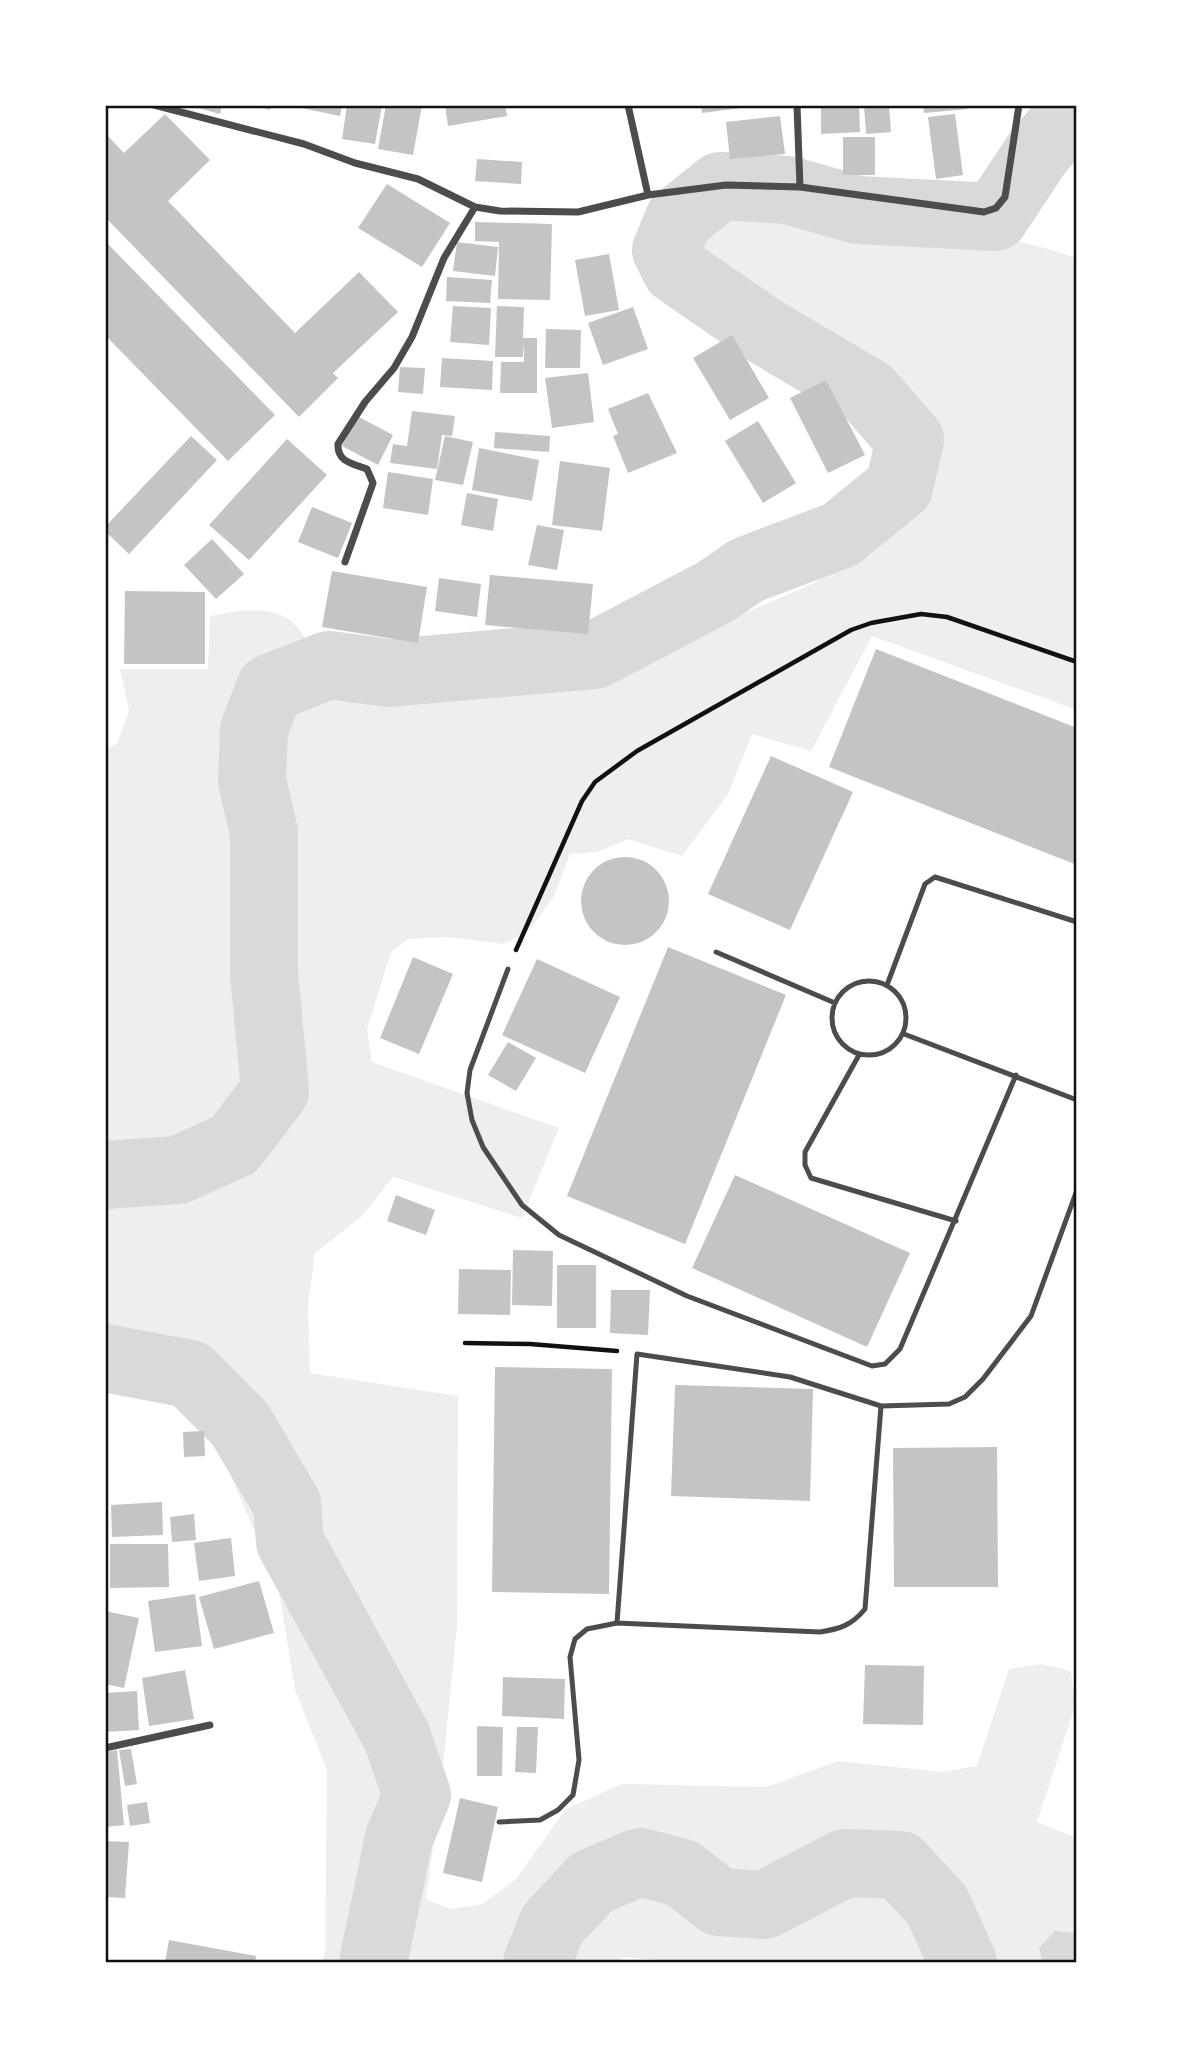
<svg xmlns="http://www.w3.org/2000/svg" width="1182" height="2068" font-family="Rubik,sans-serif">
	<rect width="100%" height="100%" fill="#fff"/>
	<path fill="#eee" d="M 728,202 C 844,216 966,221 1077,258 L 1077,710 L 872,636 L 811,751 L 752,734 L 728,794 L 682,856 L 628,839 L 597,852 L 570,854 L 554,896 L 528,932 L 504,944 L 448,937 L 408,939 L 391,952 L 367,1030 L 372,1062 L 559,1128 L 522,1218 L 393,1177 L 362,1216 L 315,1253 L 308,1305 L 310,1373 L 458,1396 L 457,1626 L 440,1796 L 426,1899 L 450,1909 L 482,1904 L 516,1879 L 566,1809 L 622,1784 L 766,1787 L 838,1761 L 942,1772 L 977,1766 L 1009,1669 L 1041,1664 L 1071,1671 L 1075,1706 L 1037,1822 L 1077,1838 L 1077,1963 L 698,1963 L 624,1957 L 614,1963 L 322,1963 L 325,1952 L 327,1770 L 295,1690 L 278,1586 L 207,1420 L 154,1393 L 105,1386 L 105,750 L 117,743 L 129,711 L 120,669 L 208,669 L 210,616 C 250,608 294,601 309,649 L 501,684 L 623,666 L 812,584 L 899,524 L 929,445 L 886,373 L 698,264 L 699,231 L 712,205 Z"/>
	<path fill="#d9d9d9" d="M 1055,1931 L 1077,1933 L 1077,1963 L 1043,1963 L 1039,1948 Z"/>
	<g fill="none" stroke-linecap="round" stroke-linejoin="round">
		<path stroke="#d9d9d9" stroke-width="68" d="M 105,1175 L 178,1170 L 234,1145 L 275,1091 L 264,973 L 264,833 L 252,780 L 254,730 L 270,688 L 329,665 L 389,673 L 595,655 L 715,592 L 747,570 L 840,535 L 899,487 L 910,440 L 868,392 L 763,330 L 676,270 L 666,250 L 679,219 L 720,186 L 788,190 L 858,210 L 995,217 L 1036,155 L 1077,105
			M 105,1358 L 190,1374 L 240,1424 L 287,1504 L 290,1542 L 397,1737 L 417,1795 L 399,1838 L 373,1963
			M 537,1963 L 552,1925 L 592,1882 L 640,1862 L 682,1873 L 719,1902 L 764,1905 L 845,1863 L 900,1865 L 937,1905 L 963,1963"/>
	</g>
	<path fill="#c4c4c4" d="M 187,105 L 222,105 L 220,114 Z
		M 252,105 L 271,105 L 270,110 Z
		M 287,105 L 342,105 L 340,116 Z
		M 347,105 L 382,105 L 375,144 L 342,139 Z
		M 386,105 L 422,105 L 413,155 L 378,149 Z
		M 445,105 L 505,105 L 507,116 L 448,126 Z
		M 701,105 L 750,105 L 750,107 L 702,113 Z
		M 821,105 L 859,105 L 860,132 L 821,134 Z
		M 864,105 L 889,105 L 891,132 L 866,134 Z
		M 923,105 L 968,105 L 968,109 L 924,113 Z
		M 165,114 L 210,160 L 168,201 L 295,333 L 359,272 L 398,312 L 333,373 L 338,378 L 299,417 L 105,217 L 105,133 L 124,153 Z
		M 955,114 L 963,175 L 936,179 L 928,117 Z
		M 780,116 L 785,154 L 730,159 L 726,122 Z
		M 843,137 L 875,137 L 875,175 L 843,175 Z
		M 477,159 L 522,162 L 521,184 L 475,181 Z
		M 387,184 L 450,223 L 422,267 L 358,228 Z
		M 475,222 L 552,224 L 550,300 L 498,299 L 499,242 L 475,241 Z
		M 105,241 L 275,415 L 228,461 L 105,335 Z
		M 457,242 L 498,247 L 495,276 L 453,271 Z
		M 609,254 L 619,310 L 585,316 L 575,260 Z
		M 447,277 L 492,280 L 490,303 L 446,301 Z
		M 453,306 L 491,308 L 489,345 L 450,342 Z
		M 497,306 L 524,307 L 523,338 L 537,338 L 537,393 L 500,393 L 501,362 L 524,362 L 524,342 L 523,357 L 495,357 Z
		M 633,307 L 648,349 L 603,365 L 588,323 Z
		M 546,329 L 581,330 L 580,368 L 545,368 Z
		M 732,335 L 769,398 L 730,420 L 693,358 Z
		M 442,358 L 493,361 L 492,390 L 440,387 Z
		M 400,367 L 425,368 L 423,394 L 398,392 Z
		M 588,373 L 594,422 L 552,428 L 545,378 Z
		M 826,380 L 865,455 L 828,473 L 790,398 Z
		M 648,393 L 677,453 L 628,473 L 613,436 L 618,434 L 608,409 Z
		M 412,411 L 455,416 L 452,436 L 442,435 L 437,469 L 390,463 L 393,444 L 407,446 Z
		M 357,416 L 393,435 L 378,465 L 342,446 Z
		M 758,421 L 796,483 L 763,503 L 725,441 Z
		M 495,432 L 550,436 L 549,452 L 494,448 Z
		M 191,436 L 217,460 L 129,554 L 105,531 L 105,527 Z
		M 445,436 L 473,442 L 463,485 L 435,480 Z
		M 287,439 L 327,475 L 249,560 L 209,525 Z
		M 479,448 L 539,460 L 532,501 L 472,490 Z
		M 560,461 L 610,468 L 602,531 L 552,525 Z
		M 388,472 L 433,479 L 428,515 L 383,508 Z
		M 467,493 L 498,499 L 493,531 L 461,525 Z
		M 312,507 L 352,523 L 338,558 L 298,542 Z
		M 537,525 L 564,530 L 557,570 L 528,565 Z
		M 212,539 L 244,574 L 216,599 L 184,565 Z
		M 332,571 L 427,587 L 418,643 L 322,627 Z
		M 490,575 L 593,584 L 588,634 L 485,625 Z
		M 439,578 L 481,584 L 477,617 L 435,611 Z
		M 125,591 L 205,592 L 205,664 L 124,664 Z
		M 876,649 L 1077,728 L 1077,865 L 829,767 Z
		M 771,756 L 853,792 L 790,930 L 708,894 Z
		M581 901a44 44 0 1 1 88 0a44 44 0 1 1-88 0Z
		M 668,947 L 786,995 L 685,1244 L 567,1196 Z
		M 413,957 L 453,974 L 419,1054 L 380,1038 Z
		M 537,959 L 620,997 L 585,1073 L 502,1035 Z
		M 508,1042 L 536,1058 L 516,1091 L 488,1075 Z
		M 735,1175 L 910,1253 L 867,1347 L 692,1268 Z
		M 396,1195 L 435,1210 L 426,1235 L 387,1221 Z
		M 513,1250 L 553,1251 L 552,1306 L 512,1305 Z
		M 557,1265 L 596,1265 L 596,1328 L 557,1328 Z
		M 459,1269 L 511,1270 L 510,1315 L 458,1314 Z
		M 611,1290 L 650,1290 L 648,1335 L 610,1333 Z
		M 495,1367 L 612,1369 L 609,1594 L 492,1592 Z
		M 675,1385 L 813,1389 L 810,1501 L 671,1496 Z
		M 204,1431 L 205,1456 L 184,1457 L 183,1432 Z
		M 997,1447 L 998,1587 L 894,1587 L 893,1448 Z
		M 162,1502 L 163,1535 L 112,1537 L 111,1505 Z
		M 194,1514 L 196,1540 L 172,1542 L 170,1517 Z
		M 231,1538 L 235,1576 L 199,1581 L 194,1543 Z
		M 110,1544 L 168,1544 L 169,1587 L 110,1588 Z
		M 259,1581 L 274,1633 L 214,1649 L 199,1597 Z
		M 195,1594 L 202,1646 L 155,1652 L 148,1601 Z
		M 105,1611 L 139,1618 L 124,1688 L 105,1684 Z
		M 865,1665 L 924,1666 L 923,1725 L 863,1724 Z
		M 185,1670 L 194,1719 L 149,1726 L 142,1678 Z
		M 503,1677 L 565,1679 L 564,1719 L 502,1716 Z
		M 137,1691 L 139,1730 L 105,1732 L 105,1693 Z
		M 477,1726 L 503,1727 L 502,1776 L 477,1776 Z
		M 517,1727 L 538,1727 L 536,1773 L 515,1772 Z
		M 131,1749 L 137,1784 L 125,1786 L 119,1750 Z
		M 117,1750 L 124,1825 L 105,1827 L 105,1752 Z
		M 460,1798 L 498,1807 L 482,1882 L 443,1873 Z
		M 147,1802 L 150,1823 L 130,1826 L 127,1805 Z
		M 105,1841 L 129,1842 L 125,1898 L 105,1897 Z
		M 169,1940 L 256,1956 L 255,1963 L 165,1963 Z"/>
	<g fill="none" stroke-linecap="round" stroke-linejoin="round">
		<path stroke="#111" stroke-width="4.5" d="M 516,950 L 582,801 L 595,782 L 637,751 L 851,630 L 871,623 L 921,614 L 947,617 L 1077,662
			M 465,1343 L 530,1344 L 617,1351"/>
		<path stroke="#4c4c4c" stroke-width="5" d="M 716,952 L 835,1003
			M 508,969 L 470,1070 L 467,1093 L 472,1120 L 483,1147 L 522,1205 L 559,1235 L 687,1296 L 872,1366 L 885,1364 L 900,1349 L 1016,1075
			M832 1018a37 37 0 1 1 74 0a37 37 0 1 1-74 0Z
			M 887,985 L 925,884 L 935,877 L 1077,922
			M 904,1034 L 1077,1100
			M 859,1055 L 805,1152 L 805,1165 L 811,1178 L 956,1221
			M 881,1406 L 949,1404 L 965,1397 L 983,1379 L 1031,1316 L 1077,1190
			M 499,1822 L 540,1820 L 558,1810 L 573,1795 L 579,1760 L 570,1657 L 575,1639 L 587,1629 L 617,1623 L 820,1632 C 840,1629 852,1625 865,1609 L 881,1406 L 790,1377 L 637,1354 L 617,1623"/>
		<path stroke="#4c4c4c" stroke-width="7" d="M 154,105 L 304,144 L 355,163 L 418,179 L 475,207 L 500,211 L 578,212 L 648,195 L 726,185 L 800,187 L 984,212 L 996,208 L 1005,197 L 1019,105
			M 628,105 L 648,195
			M 797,105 L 800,187
			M 345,562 L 373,483 L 367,469 C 353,464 337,462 338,444 L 365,402 L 394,368 L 412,337 L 444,258 L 475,207
			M 105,1748 L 210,1725"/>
	</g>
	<rect width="1182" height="2068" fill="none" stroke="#ffffff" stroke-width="214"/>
	<rect x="107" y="107" width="968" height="1854" fill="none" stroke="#111" stroke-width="2.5"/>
</svg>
